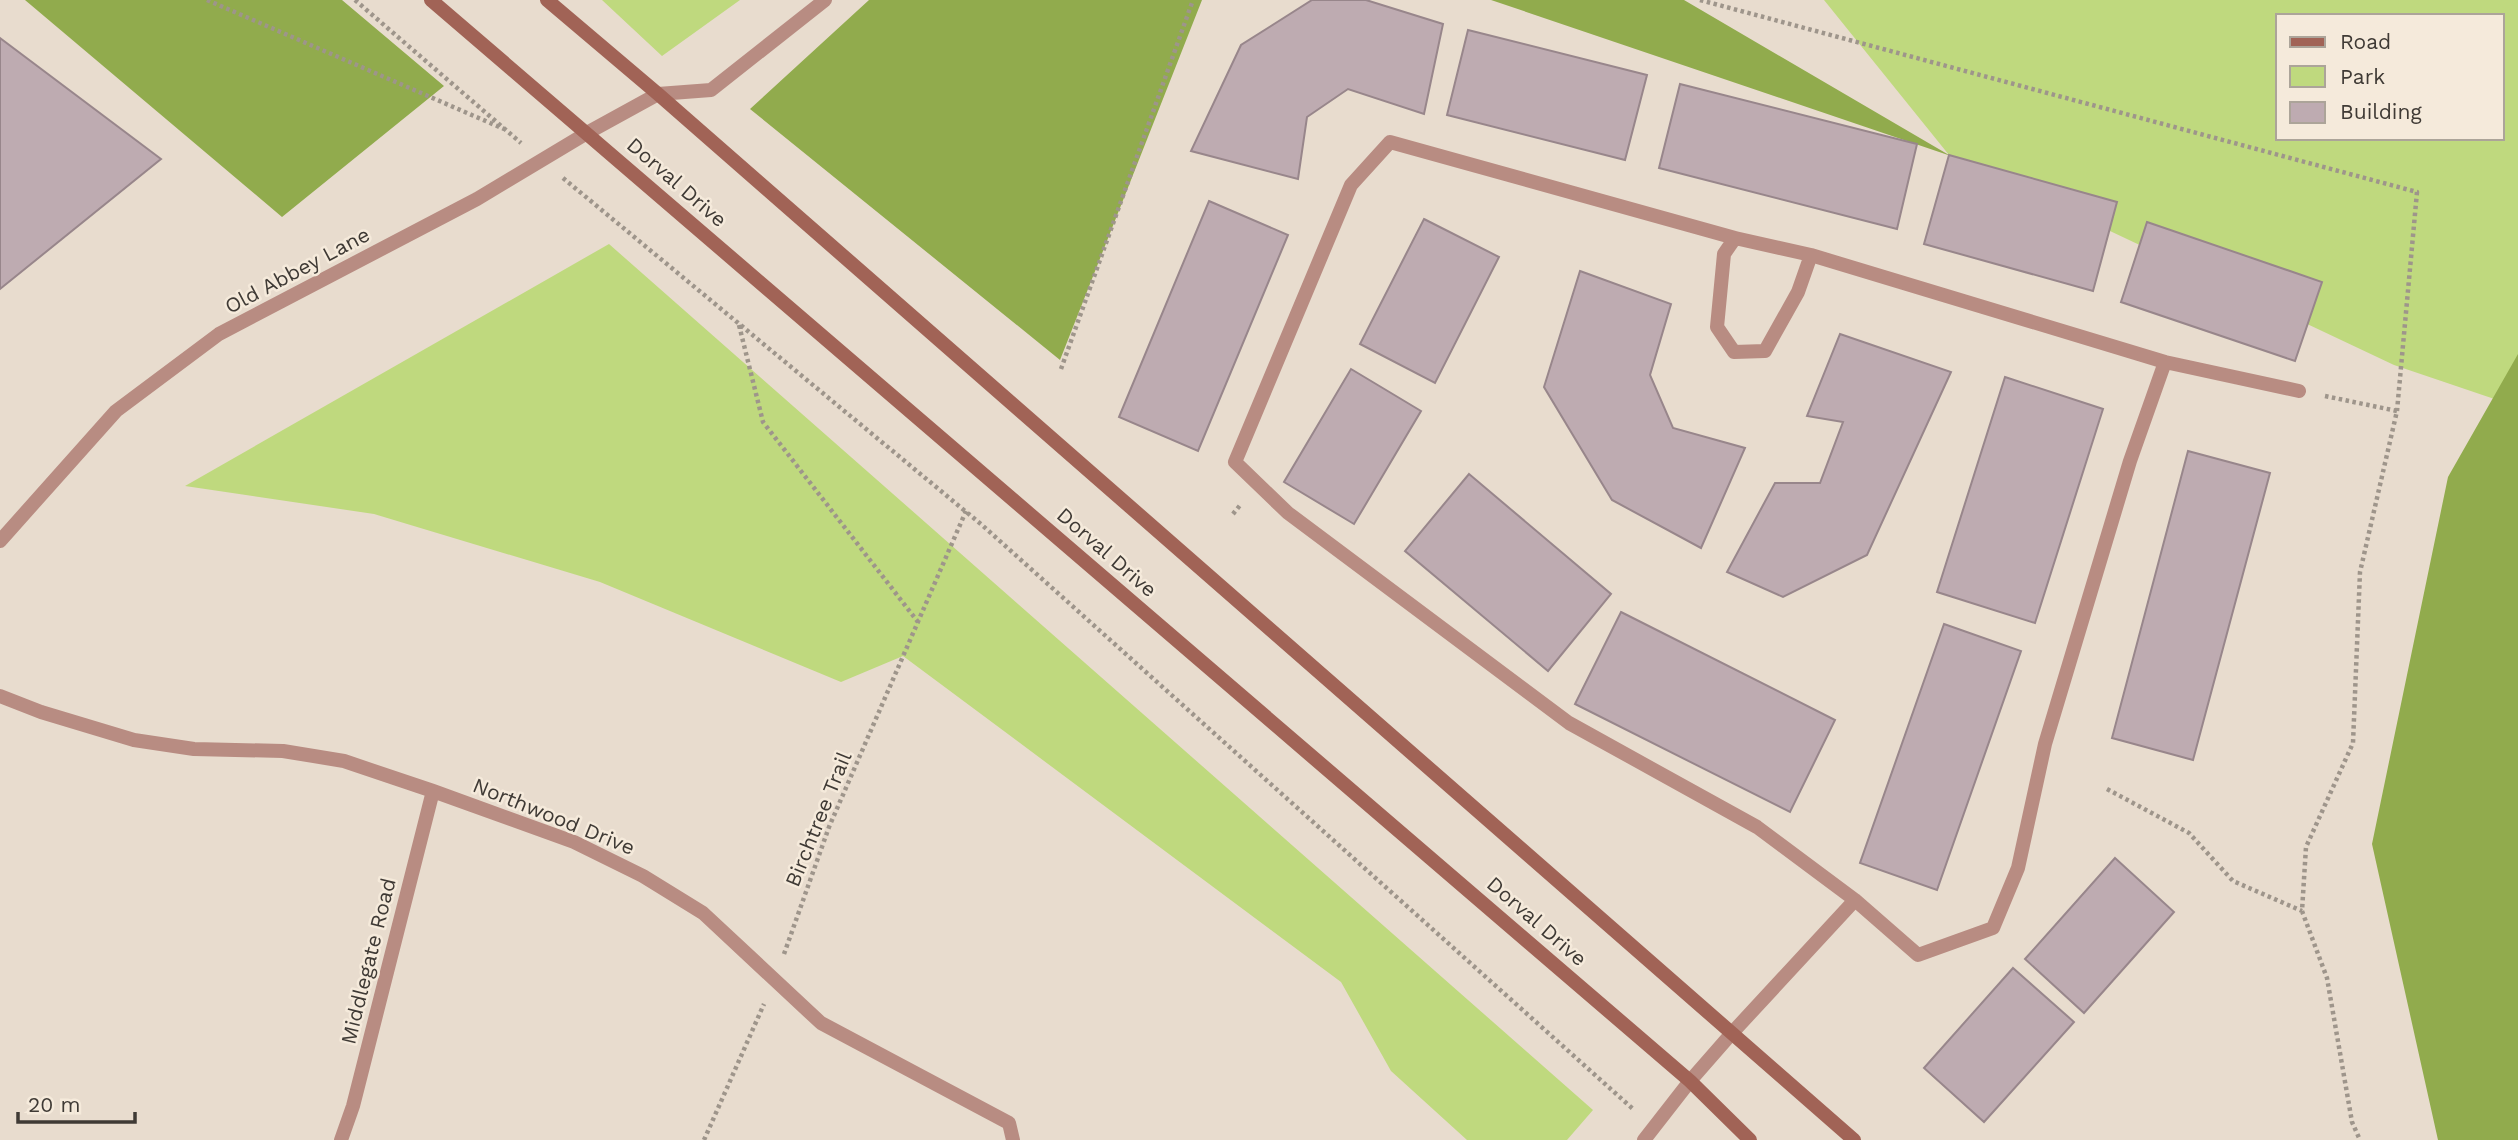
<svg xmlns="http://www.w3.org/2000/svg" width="2518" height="1140" font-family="'Work Sans',sans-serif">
	<rect width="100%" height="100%" fill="#e8dcce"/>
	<path fill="#bfd97e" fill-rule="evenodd" d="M 602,0 L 740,0 L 662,56 Z
		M 1824,0 L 2518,0 L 2518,407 L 2394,365 L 1949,155 ZM 2278,16 L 2502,16 L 2502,138 L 2278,138 Z
		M 609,244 L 1593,1110 L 1567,1140 L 1467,1140 L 1391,1071 L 1341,982 L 903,656 L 841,682 L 600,582 L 374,514 L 185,486 Z"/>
	<path fill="#91ab4d" d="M 25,0 L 342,0 L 444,86 L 282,217 Z
		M 869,0 L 1202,0 L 1060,360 L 750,109 Z
		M 1491,0 L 1684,0 L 1949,155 L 1948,155 Z
		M 2518,354 L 2518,1140 L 2438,1140 L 2372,844 L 2448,477 Z"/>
	<path fill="#beabb1" stroke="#98868b" stroke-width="2" d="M 1312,0 L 1366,0 L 1443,24 L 1424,114 L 1348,89 L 1307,117 L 1298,179 L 1191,151 L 1241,45 Z
		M 1468,30 L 1647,75 L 1625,160 L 1447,115 Z
		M 0,38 L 161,159 L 0,289 Z
		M 1680,84 L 1917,144 L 1897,229 L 1659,168 Z
		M 1949,155 L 2117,202 L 2093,291 L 1924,244 Z
		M 1209,201 L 1288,235 L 1198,451 L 1119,417 Z
		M 1424,219 L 1499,257 L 1435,383 L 1360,344 Z
		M 2147,222 L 2322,282 L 2295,361 L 2121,302 Z
		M 1580,271 L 1671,304 L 1650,375 L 1673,428 L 1745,448 L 1701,548 L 1612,500 L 1544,387 Z
		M 1840,334 L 1951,372 L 1867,555 L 1783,597 L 1727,572 L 1775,483 L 1820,483 L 1843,422 L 1807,416 Z
		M 1351,369 L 1421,411 L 1354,524 L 1284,482 Z
		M 2005,377 L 2103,409 L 2035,623 L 1937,592 Z
		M 2188,451 L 2270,473 L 2193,760 L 2112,738 Z
		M 1469,474 L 1611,594 L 1548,671 L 1405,551 Z
		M 1621,612 L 1835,720 L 1790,812 L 1575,704 Z
		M 1944,624 L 2021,651 L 1937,890 L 1860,863 Z
		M 2115,858 L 2174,912 L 2084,1013 L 2025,959 Z
		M 2013,968 L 2074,1022 L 1984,1122 L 1924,1068 Z"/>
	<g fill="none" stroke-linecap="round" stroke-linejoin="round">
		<path stroke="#9e958b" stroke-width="4.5" stroke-dasharray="3.5 3.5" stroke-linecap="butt" d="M 207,0 L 504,129
			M 355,0 L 521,143
			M 1700,0 L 2417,192 L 2397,411
			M 563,178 L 982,525 L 1633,1109
			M 739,325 L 763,422 L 918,622
			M 1061,369 L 1193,0
			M 2325,396 L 2397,411 L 2360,572 L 2353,743 L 2306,847 L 2302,911 L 2327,978 L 2352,1122 L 2360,1140
			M 1233,514 L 1241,504
			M 2107,789 L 2189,833 L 2233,881 L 2302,911
			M 784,954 L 829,827 L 966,511
			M 704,1140 L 764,1004"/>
		<path stroke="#b88c82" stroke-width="14" d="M 658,94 L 711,90 L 825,0
			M 1735,238 L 1724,254 L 1717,327 L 1734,352 L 1765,351 L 1798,292 L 1811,255
			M 2165,362 L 2130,461 L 2045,744 L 2018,868 L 1993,928 L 1918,955 L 1855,900 L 1757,827 L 1569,723 L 1288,513 L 1235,462 L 1351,185 L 1390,142 L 1735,238 L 1811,255 L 2165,362 L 2299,391
			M 1732,1033 L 1855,900"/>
		<path stroke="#b88c82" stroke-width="14" d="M 0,541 L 116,411 L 219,334 L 477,199 L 587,133 L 658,94
			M 0,696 L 41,712 L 134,740 L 194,749 L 283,751 L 344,761 L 433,791 L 574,842 L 643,876 L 703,913 L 821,1023 L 1009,1123 L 1013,1140
			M 341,1140 L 353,1106 L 433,791
			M 1644,1140 L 1690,1081 L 1732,1033"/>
		<path stroke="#a16356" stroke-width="14" d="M 431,0 L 1690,1081 L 1750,1140
			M 547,0 L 658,94 L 1854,1140"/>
	</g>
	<g text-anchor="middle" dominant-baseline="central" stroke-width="5" stroke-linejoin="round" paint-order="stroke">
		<g font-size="21" fill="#3f3a35" stroke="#f5eadb">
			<text transform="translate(677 182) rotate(41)">Dorval Drive</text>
			<text transform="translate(297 270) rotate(-28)">Old Abbey Lane</text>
			<text transform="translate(1107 552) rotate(41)">Dorval Drive</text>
			<text transform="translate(554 816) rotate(22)">Northwood Drive</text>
			<text transform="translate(818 819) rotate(-68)">Birchtree Trail</text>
			<text transform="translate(1537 921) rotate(41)">Dorval Drive</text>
			<text transform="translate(368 961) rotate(-76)">Middlegate Road</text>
		</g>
	</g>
	<rect x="2276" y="14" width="228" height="126" fill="#f5eadb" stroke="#aca499" stroke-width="2"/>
	<rect x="2290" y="37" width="35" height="10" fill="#a16356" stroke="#aca499" stroke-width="2"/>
	<text x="2340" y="49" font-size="21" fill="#3f3a35">Road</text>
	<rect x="2290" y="66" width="35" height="21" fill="#bfd97e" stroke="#aca499" stroke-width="2"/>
	<text x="2340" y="84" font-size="21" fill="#3f3a35">Park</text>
	<rect x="2290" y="102" width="35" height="21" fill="#beabb1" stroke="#aca499" stroke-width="2"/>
	<text x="2340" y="119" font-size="21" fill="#3f3a35">Building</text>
	<path d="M18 1112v10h117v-10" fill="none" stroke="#3f3a35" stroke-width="3.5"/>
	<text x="28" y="1112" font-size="21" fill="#3f3a35" stroke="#f5eadb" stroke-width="5" paint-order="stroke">20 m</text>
</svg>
